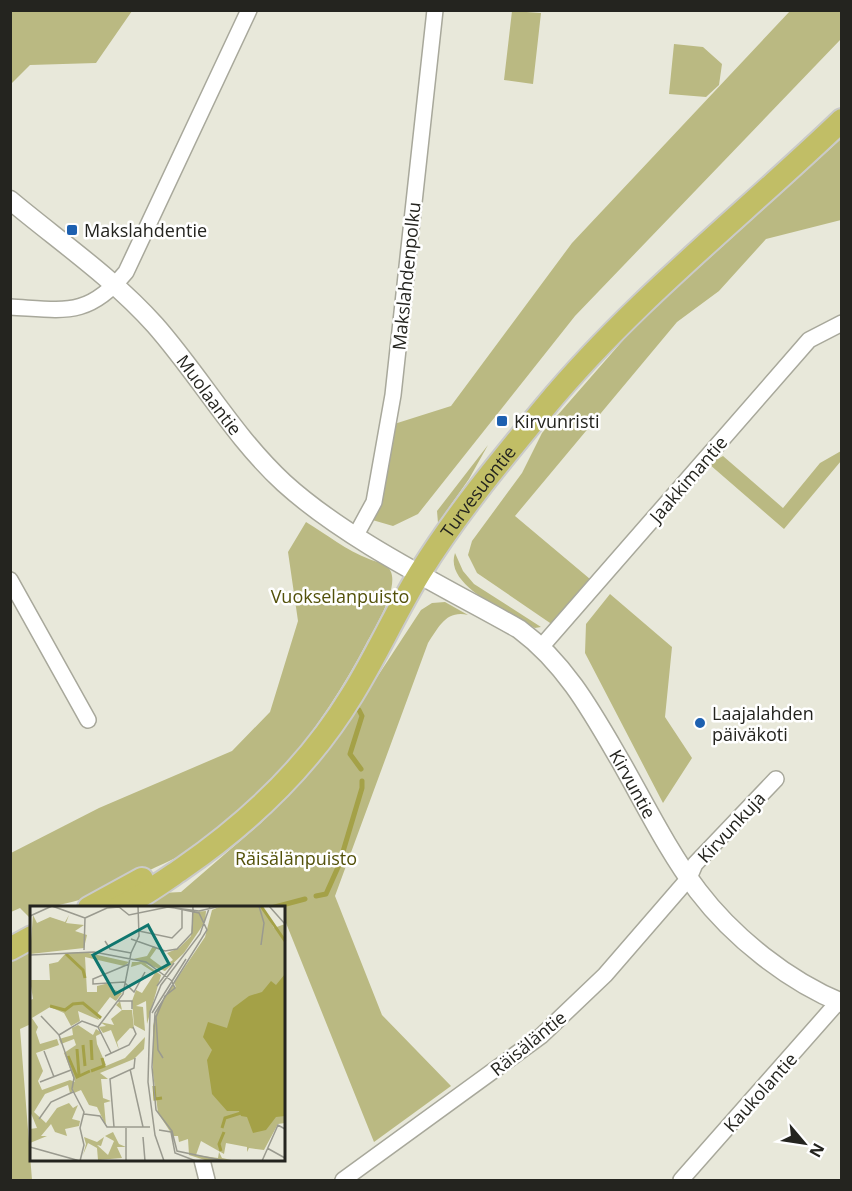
<svg xmlns="http://www.w3.org/2000/svg" width="852" height="1191" font-family="'Open Sans',sans-serif">
	<rect width="100%" height="100%" fill="#e8e8da"/>
	<path fill="#bab982" d="M 11,10 L 132,10 L 132,11 L 96,63 L 30,65 L 11,84 Z
		M 512,11 L 541,13 L 533,84 L 504,80 Z
		M 790,11 L 841,11 L 841,39 L 575,316 L 418,514 L 393,526 L 369,519 L 391,425 L 451,406 L 572,243 Z
		M 674,44 L 703,47 L 722,64 L 719,85 L 706,97 L 669,94 Z
		M 841,139 L 841,220 L 766,239 L 719,291 L 677,322 L 515,516 L 590,579 L 553,625 L 477,573 L 468,555 L 472,541 L 522,473 L 542,433 L 639,322 Z
		M 488,445 L 469,479 L 438,523 L 437,511 Z
		M 841,451 L 841,461 L 784,529 L 709,464 L 723,456 L 783,508 L 820,463 Z
		M 306,522 C 326,534 347,551 369,559 C 377,563 387,562 391,572 C 398,590 375,628 366,644 C 326,720 266,803 192,849 C 174,860 153,868 135,877 C 101,893 69,907 32,908 L 29,917 L 20,908 L 11,912 L 11,853 L 99,808 L 232,751 L 270,712 L 298,621 L 288,552 Z
		M 455,553 L 463,571 L 474,584 L 541,627 L 535,628 L 527,624 C 505,610 444,585 455,553 Z
		M 610,594 L 672,647 L 665,717 L 692,758 L 663,803 L 585,653 L 586,624 Z
		M 445,602 L 468,615 C 446,610 439,627 428,643 L 335,896 L 382,1015 L 451,1086 L 374,1142 L 286,923 L 284,924 L 284,908 L 144,908 L 142,902 L 162,893 L 181,892 L 261,823 L 317,762 L 362,700 L 421,610 L 432,603 Z
		M 31,951 L 31,1024 L 20,1029 L 32,1180 L 11,1180 L 11,961 Z"/>
	<g fill="none" stroke-linecap="round" stroke-linejoin="round">
		<path stroke="#a4a147" stroke-width="5" d="M 359,710 L 362,716 L 350,754 L 361,769
			M 316,896 L 326,894 L 339,865 L 362,788 L 362,781
			M 271,908 L 305,899"/>
		<defs>
			<path id="minor" d="M 10,307 C 64,310 88,318 126,272 L 249,10
				M 356,535 L 374,502 L 393,395 L 435,10
				M 10,580 L 88,720
				M 542,646 L 809,340 L 842,323
				M 202,1160 L 207,1180
				M 343,1180 L 541,1036 L 605,975 L 689,878 L 695,864 L 776,779
				M 681,1180 L 838,1002"/>
			<g id="tertiary">
				<path id="s1" d="M 10,200 C 59,241 113,278 155,325 C 200,376 234,437 284,483 C 348,541 443,586 519,629 C 566,664 592,712 621,762 C 646,806 668,851 698,891 C 733,937 788,981 842,1003"/>
			</g>
			<g id="primary">
				<path d="M 89,908 L 142,879"/>
				<path id="s2" d="M 118,908 C 142,897 161,883 183,868 C 251,821 309,766 352,695 C 377,655 396,611 421,571 C 457,513 502,459 545,407 C 634,300 743,215 842,120"/>
				<path d="M 10,949 L 32,937"/>
			</g>
		</defs>
		<use href="#minor" stroke="#a8a89b" stroke-width="18"/>
		<use href="#tertiary" stroke="#a8a89b" stroke-width="21"/>
		<use href="#primary" stroke="#cacac9" stroke-width="26"/>
		<use href="#minor" stroke="#fff" stroke-width="15"/>
		<use href="#tertiary" stroke="#fff" stroke-width="18"/>
		<use href="#primary" stroke="#c1be66" stroke-width="22"/>
	</g>
	<g fill="#1d60b0" stroke="#fff" stroke-width="2">
		<rect x="66" y="224" width="12" height="12" rx="3"/>
		<rect x="496" y="415" width="12" height="12" rx="3"/>
		<circle cx="700" cy="723" r="6"/>
	</g>
	<g text-anchor="middle" dominant-baseline="central" stroke-width="5" stroke-linejoin="round" paint-order="stroke">
		<g font-size="18" fill="#24241f" stroke="#fff" text-anchor="start">
			<text x="84" y="230">Makslahdentie</text>
			<text x="514" y="421">Kirvunristi</text>
			<text x="712" y="713">Laajalahden<tspan x="712" dy="21">päiväkoti</tspan></text>
		</g>
		<g font-size="18" fill="#24241f" stroke="#fff">
			<text transform="translate(406 276) rotate(-84)">Makslahdenpolku</text>
			<text stroke="none"><textPath href="#s1" startOffset="280">Muolaantie</textPath></text>
			<text transform="translate(688 479) rotate(-49)">Jaakkimantie</text>
			<text stroke="none"><textPath href="#s2" startOffset="560">Turvesuontie</textPath></text>
			<text stroke="none"><textPath href="#s1" startOffset="867">Kirvuntie</textPath></text>
			<text transform="translate(731 827) rotate(-47)">Kirvunkuja</text>
			<text transform="translate(528 1043) rotate(-39)">Räisäläntie</text>
			<text transform="translate(760 1092) rotate(-48)">Kaukolantie</text>
		</g>
		<g font-size="18" fill="#53510a" stroke="#fff">
			<text x="340" y="596">Vuokselanpuisto</text>
			<text x="296" y="858">Räisälänpuisto</text>
		</g>
	</g>
	<g transform="translate(30 906)">
		<rect width="255" height="255" fill="#e8e8da"/>
		<path d="M 191,0 L 232,0 L 244,22 L 255,18 L 255,217 L 248,218 L 234,244 L 219,242 L 217,246 L 217,241 L 196,237 L 194,248 L 171,235 L 166,249 L 188,252 L 189,246 L 192,252 L 206,255 L 178,255 L 159,249 L 158,233 L 149,236 L 148,230 L 143,230 L 128,207 L 123,167 L 123,120 L 128,101 L 143,79 L 146,81 L 144,77 L 175,31 L 182,4 ZM 176,5 L 175,16 L 154,47 L 135,65 L 103,53 L 117,50 L 123,40 L 127,42 L 120,52 L 132,61 L 143,54 L 137,47 L 149,42 L 161,30 L 163,6 ZM 3,9 L 7,17 L 20,11 L 35,16 L 39,9 L 36,17 L 54,19 L 45,25 L 57,29 L 54,42 L 0,48 ZM 54,46 L 99,56 L 94,60 L 55,51 L 57,86 L 67,86 L 67,80 L 79,77 L 80,82 L 92,87 L 86,95 L 80,91 L 67,108 L 69,114 L 48,105 L 50,115 L 41,120 L 34,107 L 20,101 L 2,112 L 8,121 L 6,126 L 10,138 L 27,133 L 29,139 L 6,147 L 13,165 L 8,175 L 12,184 L 40,174 L 45,176 L 34,147 L 46,139 L 44,133 L 31,138 L 29,133 L 43,129 L 42,122 L 48,119 L 63,129 L 66,123 L 72,127 L 66,130 L 67,138 L 76,159 L 59,167 L 95,152 L 115,131 L 114,143 L 104,153 L 70,167 L 78,173 L 71,173 L 73,192 L 81,195 L 74,197 L 76,220 L 67,201 L 59,199 L 51,184 L 44,187 L 42,181 L 42,186 L 40,187 L 38,179 L 15,188 L 4,206 L 16,217 L 27,202 L 39,197 L 43,202 L 48,199 L 42,213 L 50,215 L 49,220 L 35,223 L 37,230 L 25,226 L 21,218 L 11,230 L 17,230 L 0,237 L 0,223 L 7,222 L 0,205 L 0,94 L 3,93 L 0,74 L 20,74 L 19,58 L 28,56 L 36,47 ZM 113,56 L 131,69 L 117,118 L 116,95 L 106,100 L 113,101 L 115,125 L 104,119 L 102,95 L 106,84 L 112,87 L 125,67 L 111,58 L 101,61 L 102,56 ZM 90,95 L 92,104 L 102,104 L 104,123 L 100,122 L 87,136 L 89,144 L 81,124 L 73,127 L 69,121 L 76,120 L 70,116 L 84,119 L 81,113 L 92,104 L 86,99 ZM 83,226 L 89,238 L 96,241 L 87,241 L 92,252 L 68,254 L 67,242 L 58,237 L 53,249 L 56,238 L 54,231 L 67,236 L 74,231 L 71,240 L 67,239 L 78,249 L 84,235 L 75,230 Z" fill="#bab982"/>
		<path d="M 255,68 L 255,210 L 246,211 L 236,224 L 223,227 L 217,211 L 211,210 L 209,205 L 197,205 L 182,188 L 177,154 L 182,144 L 173,131 L 178,116 L 197,122 L 203,102 L 219,90 L 232,86 L 241,75 L 246,79 Z" fill="#a4a147"/>
		<path fill="none" stroke="#a4a147" stroke-width="3" d="M 231,0 L 255,35M 36,48 L 53,64 L 55,72M 20,100 L 35,104 L 43,98 L 53,97 L 71,112M 61,134 L 62,154M 53,139 L 55,160M 47,143 L 49,169M 38,150 L 47,171 L 60,165M 61,165 L 74,160 L 72,152M 124,180 L 125,193 L 132,192M 192,222 L 195,212 L 211,207M 191,245 L 189,238 L 194,226"/>
		<path fill="none" stroke="#9a9a8f" stroke-width="1.5" d="M 22,0 L 55,12M 135,0 L 169,7 L 177,24 L 125,107 L 122,161 L 126,204 L 142,225 L 147,245 L 195,255M 229,0 L 234,17 L 231,39M 239,0 L 255,18M 137,1 L 169,5 L 191,0M 0,10 L 22,0M 55,12 L 77,2 L 89,1 L 99,9 L 138,1M 109,25 L 142,32 L 152,22 L 152,4M 101,33 L 135,45 L 147,43 L 162,27 L 163,0M 75,35 L 80,43 L 101,47M 54,44 L 55,12M 0,49 L 64,46 L 116,56 L 142,75M 99,58 L 63,73 L 63,78 L 94,76 L 104,86 L 115,66M 127,80 L 144,57M 88,95 L 102,95 L 102,103M 122,107 L 156,53M 11,110 L 29,129M 68,121 L 93,88 L 101,47 L 109,30 L 108,0M 68,121 L 81,147M 29,129 L 44,172 L 42,183 L 54,206 L 50,222 L 54,239 L 50,255M 29,129 L 52,115 L 68,121M 14,145 L 24,171M 75,150 L 99,139 L 106,128 L 103,121M 133,152 L 128,144 L 126,111 L 135,90 L 145,82 L 142,76M 100,163 L 113,221M 10,176 L 41,164M 54,208 L 70,210 L 77,221 L 120,221M 9,213 L 21,196 L 43,186M 84,221 L 80,173 L 104,162 L 105,152M 96,222 L 96,255M 129,224 L 141,226 L 145,247 L 166,255M 113,231 L 115,255M 0,241 L 50,255M 237,242 L 255,252M 134,255 L 125,229 L 118,176 L 120,106 L 131,79 L 170,28 L 180,0M 232,255 L 248,219 L 255,223"/>
		<path fill="#0f766e" fill-opacity="0.15" stroke="#0f766e" stroke-width="3" d="M 118,19 L 139,58 L 85,88 L 63,49 Z"/>
		<rect width="255" height="255" fill="none" stroke="#24241f" stroke-width="3"/>
	</g>
	<rect width="852" height="1191" fill="none" stroke="#24241f" stroke-width="24"/>
	<g transform="translate(804 1143) rotate(119)" stroke="#ffffff" stroke-width="4.5" paint-order="stroke">
	<path d="M0-4.5L10 22L0 15L-10 22Z" fill="#24241f"/>
	<text y="-9" font-size="16" font-weight="bold" text-anchor="middle" fill="#24241f">N</text>
	</g>
</svg>
